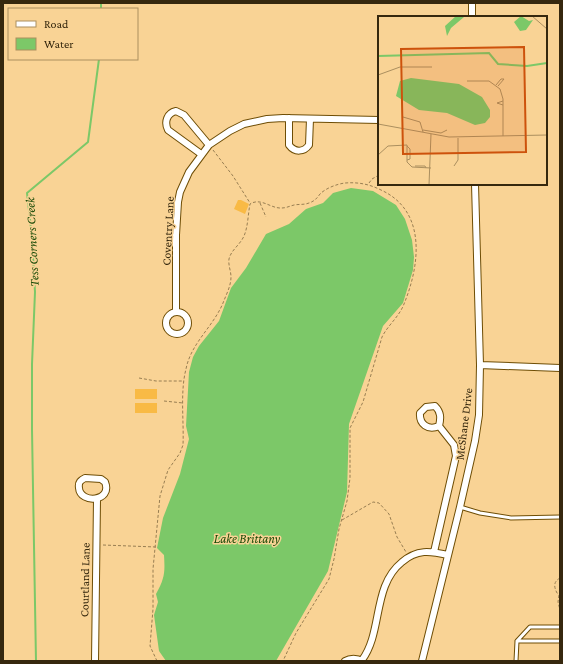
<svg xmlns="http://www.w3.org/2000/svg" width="563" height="664" font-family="'Crimson Pro',serif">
	<rect width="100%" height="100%" fill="#f9d395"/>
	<path fill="#f9ba45" d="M 238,200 L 241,200 L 249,204 L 245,214 L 234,209 Z
		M 135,389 L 157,389 L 157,399 L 135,399 Z
		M 135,403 L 157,403 L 157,413 L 135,413 Z"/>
	<path fill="#7cc868" d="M 351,188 L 373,191 L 396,205 L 405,219 L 412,240 L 414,257 L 413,270 L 403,303 L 383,326 L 349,424 L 347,492 L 328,571 L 276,661 L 166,661 L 159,651 L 154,615 L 158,602 L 156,594 C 165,578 165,572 164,555 L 157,548 L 163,518 L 180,474 L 189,439 L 186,426 L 189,372 L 193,357 L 199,346 L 219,321 L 231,288 L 246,268 L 266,234 L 289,224 L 306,209 L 323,203 L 333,193 Z"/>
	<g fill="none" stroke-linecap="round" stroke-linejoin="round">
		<path stroke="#7cc868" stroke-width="2" d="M 101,9 L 101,3
			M 36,661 L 32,430 L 32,364 L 35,292 L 32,237 L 27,193 L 88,142 L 99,59"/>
		<defs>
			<path id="service" d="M 460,507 L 480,513 L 511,518 L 560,517
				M 517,641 L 530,627 L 560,627
				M 516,661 L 517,641 L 560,641"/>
			<path id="minor" d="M 472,3 L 472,17
				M 289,118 L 289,145 C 295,153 304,152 309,145 L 310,119
				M 201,154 L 168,130 C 164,122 167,113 176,111 L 184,115 L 209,145
				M 176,312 L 176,235 L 178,202 L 180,192 L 189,172 L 209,145 L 230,131 L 244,124 L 267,119 L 283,118 L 379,120
				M166 323a11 11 0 1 1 22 0a11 11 0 1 1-22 0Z
				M 480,365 L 560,368
				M 435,406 C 441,412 441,418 439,426 C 428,431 419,424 420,413 L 426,407 Z
				M 85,478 L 101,479 L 105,482 C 113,502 80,504 79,488 C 78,482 81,480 85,478 Z
				M 434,552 L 456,456 L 454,445 L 439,426
				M 362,660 C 383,632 372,586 402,562 C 417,549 430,551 448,555
				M 95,661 L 97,499
				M 345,661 C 350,658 357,658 362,661
				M 422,661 L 460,507 L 475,441 L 479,415 L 480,365 L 475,184"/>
		</defs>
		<use href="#service" stroke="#6e4d05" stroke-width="5"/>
		<use href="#minor" stroke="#6e4d05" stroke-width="8"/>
		<path stroke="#987e52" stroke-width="1" stroke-dasharray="3 2" stroke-linecap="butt" d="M 213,150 L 233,176 L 250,203
			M 369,183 L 372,179 L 379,175
			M 260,203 L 266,217
			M 139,378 L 156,381 L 184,381
			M 164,401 L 183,403
			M 342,520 L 373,502 L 379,503 L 389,514 L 397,537 L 406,552
			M 103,545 L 156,547
			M 560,578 C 553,582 554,587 557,593 L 560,595
			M 559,595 L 558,602 L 560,610
			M 157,661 L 150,646 L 153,609 L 153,569 L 160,496 L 168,470 L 180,453 L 183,445 C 184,421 180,392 186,369 C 191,343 213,327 223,303 C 226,295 231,286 231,277 C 231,271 228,265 229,259 C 231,250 240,245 244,236 C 248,227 248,214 250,204 C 261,197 271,209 282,208 C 286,208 290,206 294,205 C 299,204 304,205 309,203 C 315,201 317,198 320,194 C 326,188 337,184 345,183 C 358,182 369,184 381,190 C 427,211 420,265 404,304 C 399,317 388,325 382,337 L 363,402 L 350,428 L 350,478 L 347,501 L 339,529 L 334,559 L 329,579 L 296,633 L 283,661"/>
		<use href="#service" stroke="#fff" stroke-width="3"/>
		<use href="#minor" stroke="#fff" stroke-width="6"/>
	</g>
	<g text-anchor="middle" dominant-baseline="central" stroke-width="3" stroke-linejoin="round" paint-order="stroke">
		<g font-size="12" fill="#36280e" stroke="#f9d395">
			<text transform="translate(168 231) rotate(-87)">Coventry Lane</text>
			<text transform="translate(464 424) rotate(-83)">McShane Drive</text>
			<text transform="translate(85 580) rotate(-89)">Courtland Lane</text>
		</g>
		<g font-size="13" font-style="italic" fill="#194a07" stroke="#f9d395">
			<text transform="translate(32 242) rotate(-93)">Tess Corners Creek</text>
			<text x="247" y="538">Lake Brittany</text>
		</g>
	</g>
	<g transform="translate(378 16)">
		<rect width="169" height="169" fill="#f9d395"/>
		<path d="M 78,0 L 86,1 L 73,12 L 69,20 L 67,10 ZM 143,0 L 151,5 L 155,4 L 148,14 L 142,15 L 136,6 ZM 33,62 L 81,68 L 104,81 L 112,94 L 112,101 L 107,107 L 97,109 L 69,97 L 41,94 L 18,80 L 22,65 Z" fill="#7cc868"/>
		<path fill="none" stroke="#7cc868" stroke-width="2" d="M 0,40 L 111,37 L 120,48 L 149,50 L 169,47"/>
		<path fill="none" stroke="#ab8f5f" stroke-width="1" d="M 154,0 L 169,13M 0,59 L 22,51 L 54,51M 89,65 L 111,65 L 122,73 L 125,83 L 125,120M 118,69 L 123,63 L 126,63 L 120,70M 125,89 L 119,87 L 125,85M 25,101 L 42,106 L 45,116M 0,108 L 71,121 L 169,119M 45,114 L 63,117 L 69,114M 29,130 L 32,133 L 32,143 L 29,144M 0,139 L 10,130 L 29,129 L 29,146 L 34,151 L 53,152M 37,150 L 47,150 L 48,152M 76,150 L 80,144 L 80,122M 51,169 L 53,118"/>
		<path fill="#cd520c" fill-opacity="0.15" stroke="#cd520c" stroke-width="2" d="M 146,31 L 148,136 L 25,138 L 23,33 Z"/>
		<rect width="169" height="169" fill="none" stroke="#36280e" stroke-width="2"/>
	</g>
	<rect width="563" height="664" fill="none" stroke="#36280e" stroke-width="8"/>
	<rect x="8" y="8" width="130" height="52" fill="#f9d395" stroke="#ab8f5f"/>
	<rect x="16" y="21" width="20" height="6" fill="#ffffff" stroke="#ab8f5f"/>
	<text x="44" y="28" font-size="12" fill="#36280e">Road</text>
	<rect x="16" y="38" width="20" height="12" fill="#7cc868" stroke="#ab8f5f"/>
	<text x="44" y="48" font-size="12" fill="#36280e">Water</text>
</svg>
